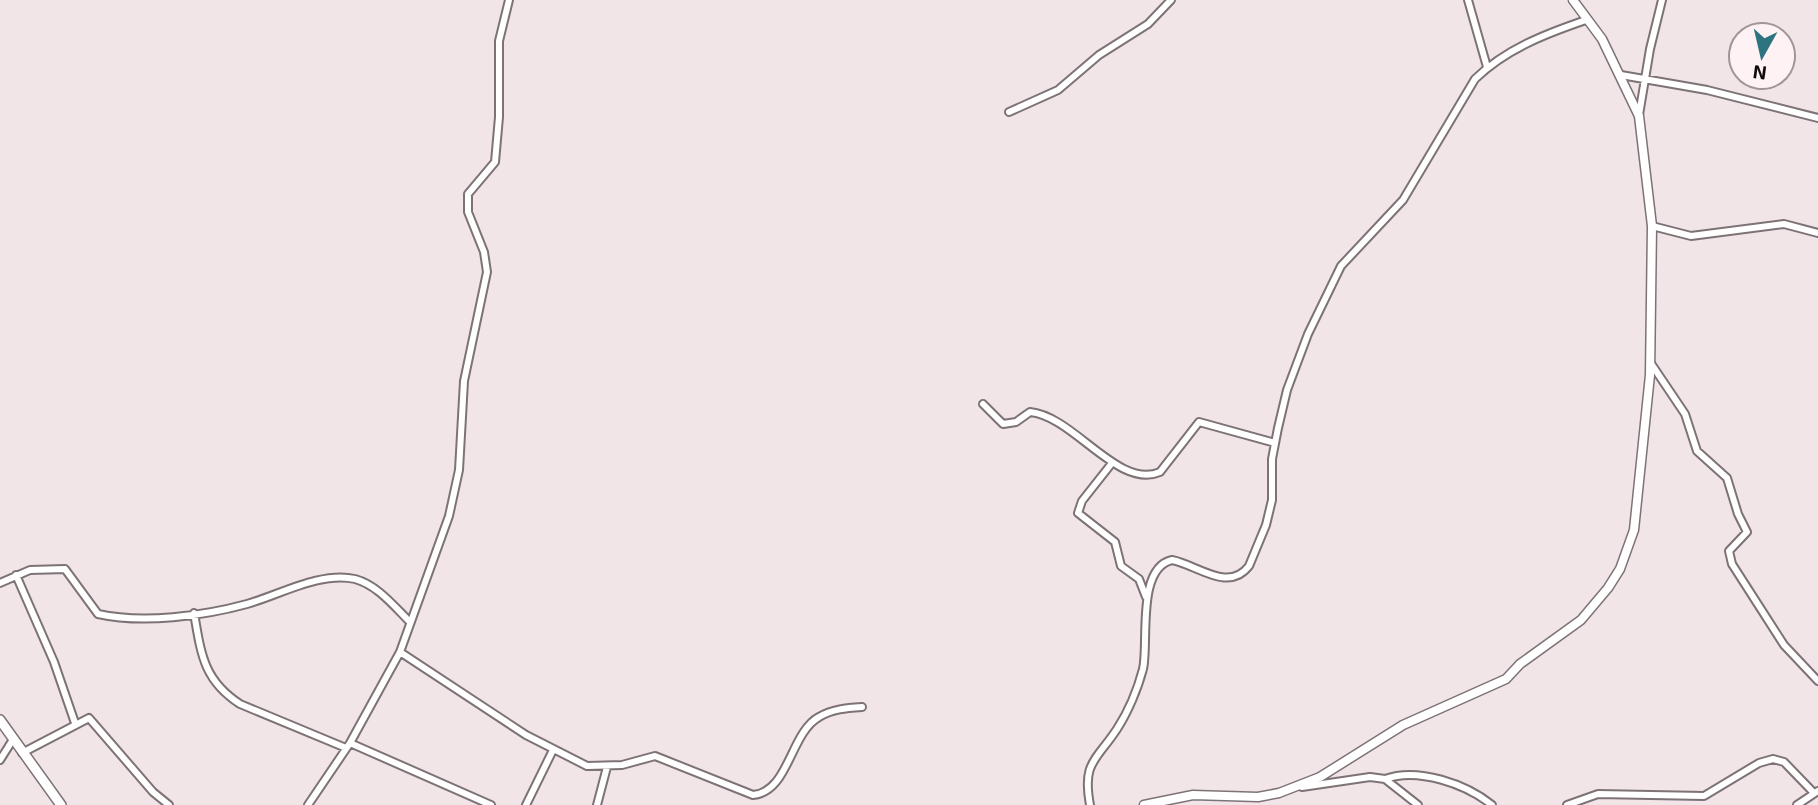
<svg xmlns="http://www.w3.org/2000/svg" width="1818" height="805" font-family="'Exo 2',sans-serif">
	<rect width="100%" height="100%" fill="#f1e5e8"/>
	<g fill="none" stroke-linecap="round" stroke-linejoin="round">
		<defs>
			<path id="minor" d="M 1468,0 L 1487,67
				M 1621,75 L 1707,90 L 1818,118
				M 1009,112 L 1058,90 L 1099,55 L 1148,24 L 1171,0
				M 1639,115 L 1650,49 L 1662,0
				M 1652,226 L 1691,236 L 1784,224 L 1818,233
				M 1650,362 L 1685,414 L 1697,451 L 1727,478 L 1738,514 L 1747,532 L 1729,551 L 1732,564 L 1784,645 L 1818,681
				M 983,404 L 1003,424 L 1016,422 L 1030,412 C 1074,416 1118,490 1160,472 L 1199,422 L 1275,443
				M 1112,463 L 1082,501 L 1078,513 L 1115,542 L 1121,566 L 1139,579 L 1146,597
				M 16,575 L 54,662 L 75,723
				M 0,583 L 30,570 L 65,569 L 98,614 C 143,624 203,616 247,604 C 279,595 321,571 355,579 C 377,585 393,605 409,621
				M 194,613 C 201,653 203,680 240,704 L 346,748
				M 400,652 L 526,735 L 587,766 L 622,765 L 655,756 L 753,795 C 789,792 790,733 819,717 C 832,709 847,708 862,707
				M 350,743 L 491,805
				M 22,753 L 89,718 L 153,792 L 169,805
				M 0,760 L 12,741
				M 1385,779 C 1418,767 1466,784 1492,805
				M 1302,787 L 1370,777 L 1385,779 L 1418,805
				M 308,805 L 350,743 L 400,652 L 449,516 L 459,470 L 464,381 L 487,272 L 484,252 L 468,212 L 468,194 L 495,162 L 499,117 L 499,41 L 509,0
				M 526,805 L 553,750
				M 597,805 L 607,767
				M 1090,805 C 1082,762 1096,761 1117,729 C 1128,712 1138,688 1143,669 C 1149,643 1136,568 1172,560 C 1198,565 1228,593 1249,566 L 1266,525 L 1272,500 L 1272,459 L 1278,428 L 1287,390 L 1308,334 L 1341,266 L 1403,200 L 1475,79 C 1506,49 1545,34 1586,20
				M 1567,805 L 1598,794 L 1704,796 L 1759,763 L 1773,759 L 1784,762 L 1813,792
				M 1797,805 L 1818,791"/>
			<path id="tertiary" d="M 1144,805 L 1193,795 L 1258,797 L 1279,793 L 1320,777 L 1403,725 L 1506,679 L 1520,664 L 1581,620 L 1608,588 L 1620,569 L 1634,530 L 1650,375 L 1652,226 L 1639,116 L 1602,39 L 1573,0"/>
			<path id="secondary" d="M 0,720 L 61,805"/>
		</defs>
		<use href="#minor" stroke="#7d7375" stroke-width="10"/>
		<use href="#tertiary" stroke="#7d7375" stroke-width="11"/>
		<use href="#secondary" stroke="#7d7375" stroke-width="12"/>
		<use href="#minor" stroke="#fff" stroke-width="6"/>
		<use href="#tertiary" stroke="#fff" stroke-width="8"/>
		<use href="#secondary" stroke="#fff" stroke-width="9"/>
	</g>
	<g transform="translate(1762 56) rotate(188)"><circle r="33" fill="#fef2f5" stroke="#9f9698" stroke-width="2"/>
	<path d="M0-5L12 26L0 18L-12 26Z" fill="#2d7480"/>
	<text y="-10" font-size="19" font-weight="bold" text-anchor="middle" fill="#100c0d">N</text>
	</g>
</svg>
